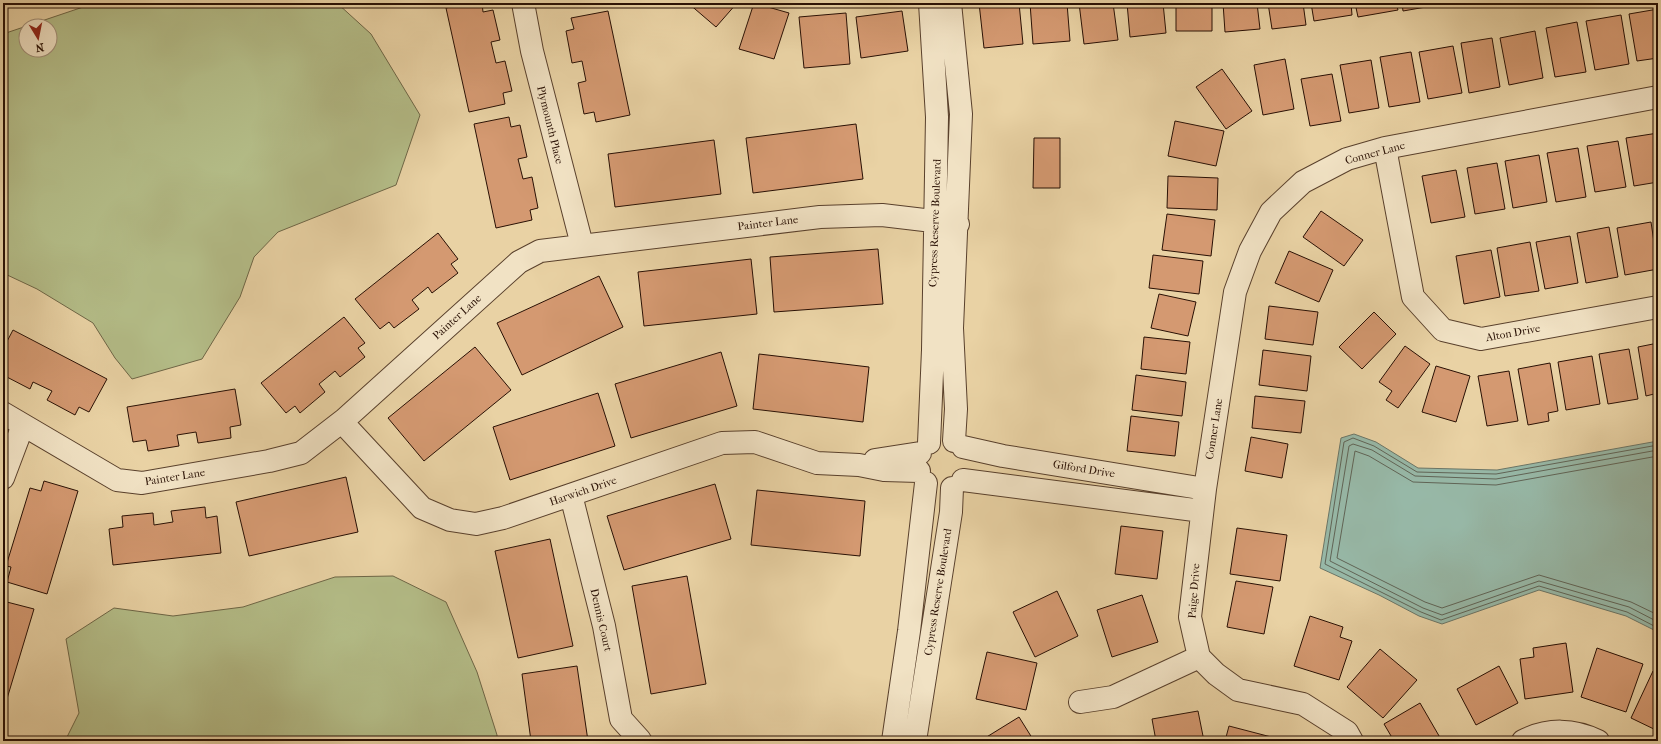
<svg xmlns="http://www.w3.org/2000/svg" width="1661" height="744" font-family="'IM FELL French Canon',serif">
	<rect width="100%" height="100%" fill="#e9d2a4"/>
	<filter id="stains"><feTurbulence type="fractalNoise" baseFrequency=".005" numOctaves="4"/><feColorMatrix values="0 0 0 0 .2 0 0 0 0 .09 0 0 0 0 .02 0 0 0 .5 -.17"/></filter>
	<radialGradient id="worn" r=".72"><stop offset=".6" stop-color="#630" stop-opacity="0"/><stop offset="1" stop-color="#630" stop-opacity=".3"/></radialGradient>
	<path fill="#b4bd88" stroke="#6e6646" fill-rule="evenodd" d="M 95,3 L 337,3 L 371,34 L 420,115 L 396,185 L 278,232 L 254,257 L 240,297 L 202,359 L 132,379 L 115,358 L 93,323 L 37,289 L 3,273 L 3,34 ZM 26,26 L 50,26 L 50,50 L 26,50 Z
		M 393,576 L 446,602 L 477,672 L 497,735 L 497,741 L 65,741 L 79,713 L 66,639 L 114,608 L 173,616 L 243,607 L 335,577 Z"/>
	<path fill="#97b8a7" stroke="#6b7566" d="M 1354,434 L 1376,442 L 1418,468 L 1497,470 L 1658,441 L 1658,632 L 1626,616 L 1539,590 L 1442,624 L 1419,616 L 1379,595 L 1320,568 L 1341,438 Z"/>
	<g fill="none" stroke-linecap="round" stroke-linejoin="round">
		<path stroke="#606456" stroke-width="1" d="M 1658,445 L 1496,474 L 1417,472 L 1374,446 L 1353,438 L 1344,442 L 1325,564 L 1421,612 L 1441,620 L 1539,586 L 1627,612 L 1658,628
			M 1658,450 L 1496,479 L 1415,476 L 1372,450 L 1353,444 L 1349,446 L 1330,561 L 1423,608 L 1442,615 L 1539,581 L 1629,607 L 1658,622
			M 1658,456 L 1496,485 L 1413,482 L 1369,456 L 1355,451 L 1337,558 L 1425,602 L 1442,608 L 1539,575 L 1631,602 L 1658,615"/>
	</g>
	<path fill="#d49971" stroke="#291004" d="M 470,3 L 482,3 L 483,12 L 493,10 L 500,40 L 491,42 L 496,63 L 505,61 L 512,91 L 503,93 L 505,104 L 469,112 L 446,8 Z
		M 688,3 L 737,3 L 716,27 Z
		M 754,3 L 789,13 L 774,59 L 739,49 Z
		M 979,3 L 1019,3 L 1023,44 L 984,48 Z
		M 1030,3 L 1067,3 L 1070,41 L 1033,44 Z
		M 1079,3 L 1113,3 L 1118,40 L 1084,44 Z
		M 1127,3 L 1163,3 L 1166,33 L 1130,37 Z
		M 1176,3 L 1212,3 L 1212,31 L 1176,31 Z
		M 1223,3 L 1257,3 L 1260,29 L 1225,32 Z
		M 1268,3 L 1303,3 L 1306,25 L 1272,29 Z
		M 1311,3 L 1351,3 L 1352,15 L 1314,21 Z
		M 1355,3 L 1396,3 L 1398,10 L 1358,17 Z
		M 1402,3 L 1443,3 L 1443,4 L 1403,11 Z
		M 1658,9 L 1658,58 L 1637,61 L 1629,14 Z
		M 608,11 L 630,115 L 596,122 L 594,112 L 584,114 L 578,83 L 586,81 L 582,61 L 572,63 L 566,31 L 574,29 L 571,18 Z
		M 902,11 L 908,51 L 861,58 L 856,17 Z
		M 846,13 L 850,64 L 804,68 L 799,17 Z
		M 1621,15 L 1629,64 L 1595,70 L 1586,21 Z
		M 1577,22 L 1586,72 L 1555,77 L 1546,28 Z
		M 1535,31 L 1543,78 L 1509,85 L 1500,38 Z
		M 1492,38 L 1500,87 L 1469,93 L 1461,43 Z
		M 1453,46 L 1462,93 L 1428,99 L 1419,52 Z
		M 1411,52 L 1420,102 L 1389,107 L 1380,57 Z
		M 1285,59 L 1294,109 L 1263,115 L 1254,65 Z
		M 1371,60 L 1379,108 L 1349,113 L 1340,65 Z
		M 1222,69 L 1252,111 L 1226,129 L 1196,87 Z
		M 1332,74 L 1341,121 L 1310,126 L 1301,79 Z
		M 509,117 L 511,127 L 520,125 L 527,157 L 518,159 L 523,179 L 532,177 L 538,208 L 530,210 L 532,220 L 496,228 L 474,124 Z
		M 1175,121 L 1224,131 L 1216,166 L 1168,156 Z
		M 856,124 L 863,179 L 753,193 L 746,138 Z
		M 1658,133 L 1658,182 L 1634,186 L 1626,138 Z
		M 1034,138 L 1060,138 L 1060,188 L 1033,188 Z
		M 714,140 L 721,194 L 615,207 L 608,154 Z
		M 1618,141 L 1626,187 L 1595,192 L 1587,146 Z
		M 1578,148 L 1586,197 L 1556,202 L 1547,153 Z
		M 1539,155 L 1547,202 L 1513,208 L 1505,161 Z
		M 1497,163 L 1505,209 L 1475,214 L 1467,168 Z
		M 1456,170 L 1465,217 L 1431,223 L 1422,176 Z
		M 1168,176 L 1218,178 L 1217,210 L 1167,208 Z
		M 1321,211 L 1363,240 L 1344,266 L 1303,237 Z
		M 1167,214 L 1215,220 L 1211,256 L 1162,250 Z
		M 1651,222 L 1658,269 L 1625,275 L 1617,228 Z
		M 1609,227 L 1618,277 L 1586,283 L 1577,233 Z
		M 438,233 L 458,259 L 451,264 L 458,273 L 432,293 L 428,287 L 412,300 L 419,309 L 394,328 L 389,322 L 380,329 L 355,299 Z
		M 1570,236 L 1578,283 L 1545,289 L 1536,242 Z
		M 1530,242 L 1539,291 L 1505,296 L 1497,248 Z
		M 878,249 L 883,304 L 774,312 L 770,257 Z
		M 1491,250 L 1500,297 L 1464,304 L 1456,256 Z
		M 1289,251 L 1333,270 L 1319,302 L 1275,283 Z
		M 1153,255 L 1203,261 L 1199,294 L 1149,288 Z
		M 751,259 L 757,314 L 644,326 L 638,272 Z
		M 599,276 L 623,327 L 522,375 L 497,323 Z
		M 1159,294 L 1196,302 L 1188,336 L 1151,328 Z
		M 1269,306 L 1318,312 L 1313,345 L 1265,339 Z
		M 1374,312 L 1396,334 L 1362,369 L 1339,347 Z
		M 344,317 L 365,343 L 358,348 L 365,357 L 340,377 L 335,371 L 319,384 L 325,392 L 300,413 L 295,406 L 286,413 L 261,383 Z
		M 13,330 L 107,379 L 89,412 L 79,407 L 75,415 L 47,400 L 52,391 L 33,382 L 30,389 L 3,375 L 6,366 L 3,364 L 3,349 Z
		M 1144,337 L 1190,342 L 1186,374 L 1141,369 Z
		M 1658,343 L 1658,393 L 1646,396 L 1638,347 Z
		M 1405,346 L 1430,364 L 1398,408 L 1386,400 L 1392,391 L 1379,382 Z
		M 475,347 L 511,390 L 424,461 L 388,418 Z
		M 1629,349 L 1638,399 L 1608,404 L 1599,354 Z
		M 1263,350 L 1311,356 L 1307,391 L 1259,385 Z
		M 721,352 L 737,406 L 631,438 L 615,384 Z
		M 759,354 L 869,367 L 863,422 L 753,409 Z
		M 1592,356 L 1600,404 L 1566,410 L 1558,362 Z
		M 1550,363 L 1558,411 L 1548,413 L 1549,421 L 1528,425 L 1518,369 Z
		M 1436,366 L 1470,376 L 1456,422 L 1422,412 Z
		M 1509,371 L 1518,421 L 1487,426 L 1478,376 Z
		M 1136,375 L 1186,382 L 1182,416 L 1132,410 Z
		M 235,389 L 241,425 L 230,427 L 231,438 L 198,443 L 196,432 L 177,435 L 179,446 L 148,451 L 146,440 L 133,442 L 127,407 Z
		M 598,393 L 615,446 L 510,480 L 493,427 Z
		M 1255,396 L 1305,401 L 1301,433 L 1252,428 Z
		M 1131,416 L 1179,422 L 1175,456 L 1127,451 Z
		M 1251,437 L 1288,444 L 1282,478 L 1245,471 Z
		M 346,477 L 358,532 L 249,556 L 236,502 Z
		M 44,481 L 78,491 L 47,594 L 7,582 L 11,567 L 6,566 L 30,488 L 41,491 Z
		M 715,484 L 731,539 L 624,570 L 607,516 Z
		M 757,490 L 865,501 L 860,556 L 751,545 Z
		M 205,507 L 206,518 L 217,516 L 221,553 L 113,565 L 109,529 L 123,527 L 122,516 L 153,513 L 154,525 L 173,522 L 171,511 Z
		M 1121,526 L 1163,531 L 1157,579 L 1115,574 Z
		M 1237,528 L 1287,535 L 1280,581 L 1230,574 Z
		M 550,539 L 573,646 L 518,658 L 495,551 Z
		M 687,576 L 706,684 L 651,694 L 632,586 Z
		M 1236,581 L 1273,587 L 1264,634 L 1227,627 Z
		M 1057,591 L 1078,636 L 1035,657 L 1013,612 Z
		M 1142,595 L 1158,642 L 1112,657 L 1097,610 Z
		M 3,601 L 34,609 L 3,712 Z
		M 1310,616 L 1343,627 L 1340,637 L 1352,641 L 1339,680 L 1294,666 Z
		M 1566,643 L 1573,692 L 1525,699 L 1520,659 L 1534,657 L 1533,648 Z
		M 1597,648 L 1643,664 L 1626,712 L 1581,697 Z
		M 1380,649 L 1417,680 L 1383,718 L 1347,687 Z
		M 987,652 L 1037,663 L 1026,710 L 976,699 Z
		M 577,666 L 588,741 L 531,741 L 522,674 Z
		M 1499,666 L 1518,703 L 1476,725 L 1457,689 Z
		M 1653,671 L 1658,673 L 1658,731 L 1631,718 Z
		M 1420,703 L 1442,741 L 1394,741 L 1384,724 Z
		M 1198,711 L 1204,741 L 1156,741 L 1152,719 Z
		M 1019,717 L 1034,741 L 987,741 L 985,738 Z
		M 1229,726 L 1275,738 L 1274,741 L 1225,741 Z"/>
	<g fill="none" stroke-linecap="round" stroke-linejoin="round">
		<defs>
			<path id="minor" d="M 523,3 L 532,51 L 582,245
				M 950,3 L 961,114 L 952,328 L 956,409 L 954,441
				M 1385,148 L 1413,297 L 1443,330 L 1481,339 L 1658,307
				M 3,413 L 117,480 L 142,483 L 269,461 L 301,453 L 345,419 L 519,262 L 540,251 L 820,217 L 882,215 L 958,224
				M 342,422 L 422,508 L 450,520 L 476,524 L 503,518 L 722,443 L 755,442 L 817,463 L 859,465 L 884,470 L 919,471
				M 929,443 L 933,350 L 937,117 L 930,3
				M 963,447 L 1003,456 L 1205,489
				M 875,460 L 920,453
				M 3,478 L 23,425
				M 963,480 L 1202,511
				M 571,495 L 604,626 L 621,719 L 640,740
				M 1080,702 L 1113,697 L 1199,657
				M 893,741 L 909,631 L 926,483
				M 915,741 L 951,512 L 952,488
				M 1352,741 L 1347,732 L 1303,704 L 1238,690 L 1216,674 L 1199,657 L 1190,617 L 1205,489 L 1235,292 L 1250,251 L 1271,212 L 1303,182 L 1347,159 L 1385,148 L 1658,97
				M 1523,741 C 1548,728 1574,729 1598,741"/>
		</defs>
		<use href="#minor" stroke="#59402c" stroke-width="24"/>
		<use href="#minor" stroke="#f1e2c4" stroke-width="22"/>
	</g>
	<g text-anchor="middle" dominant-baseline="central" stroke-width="3.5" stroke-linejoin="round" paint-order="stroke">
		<g font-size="11" fill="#291004" stroke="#f1e2c4">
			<text transform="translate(550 125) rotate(76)">Plymounth Place</text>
			<text transform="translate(1375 153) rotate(-15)">Conner Lane</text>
			<text transform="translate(768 223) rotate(-7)">Painter Lane</text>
			<text transform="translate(935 223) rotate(-88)">Cypress Reserve Boulevard</text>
			<text transform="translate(457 317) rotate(-42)">Painter Lane</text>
			<text transform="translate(1513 333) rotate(-10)">Alton Drive</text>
			<text transform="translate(1214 429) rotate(-81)">Conner Lane</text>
			<text transform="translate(1084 469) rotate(9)">Gilford Drive</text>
			<text transform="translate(175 477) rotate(-9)">Painter Lane</text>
			<text transform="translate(583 491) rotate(-19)">Harwich Drive</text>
			<text transform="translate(1194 591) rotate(-86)">Paige Drive</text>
			<text transform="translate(938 592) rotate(-81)">Cypress Reserve Boulevard</text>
			<text transform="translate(601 620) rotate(77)">Dennis Court</text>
		</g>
	</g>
	<rect width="1661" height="744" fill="none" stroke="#e9d2a4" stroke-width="16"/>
	<rect x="4" y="4" width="1653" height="736" fill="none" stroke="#291004" stroke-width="2"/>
	<rect x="8" y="8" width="1645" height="728" fill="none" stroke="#291004"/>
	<g transform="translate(38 38) rotate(170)"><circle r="19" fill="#f1e2c4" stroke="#a18e77"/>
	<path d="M0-3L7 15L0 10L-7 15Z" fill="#8f2418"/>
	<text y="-6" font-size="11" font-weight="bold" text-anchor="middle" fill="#291004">N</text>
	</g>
	<rect width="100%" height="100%" filter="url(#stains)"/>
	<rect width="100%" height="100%" fill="url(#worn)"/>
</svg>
